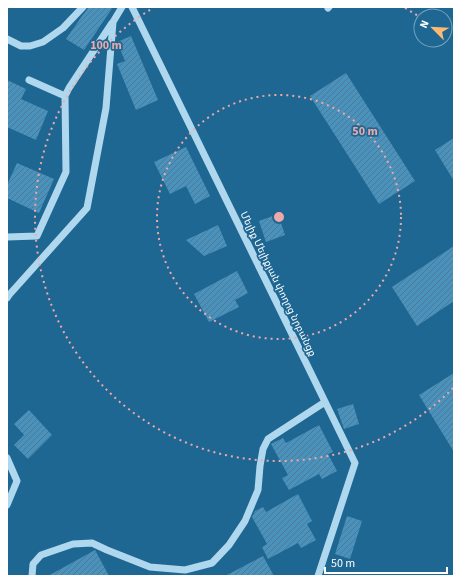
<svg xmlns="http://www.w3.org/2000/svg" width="461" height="583" font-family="'Source Sans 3','Noto Sans Armenian',sans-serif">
	<defs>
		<pattern id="building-hatch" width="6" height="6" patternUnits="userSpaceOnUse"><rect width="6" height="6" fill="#4a92bb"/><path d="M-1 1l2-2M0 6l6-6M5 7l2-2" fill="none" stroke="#4b7a94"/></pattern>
	</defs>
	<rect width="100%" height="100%" fill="#1e6793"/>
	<path fill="url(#building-hatch)" d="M 88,7 L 113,7 L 84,50 L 66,39 L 82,16 L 87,10 Z
		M 131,36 L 158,100 L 136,110 L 117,64 L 125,61 L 117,42 Z
		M 346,73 L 415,181 L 379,204 L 310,96 Z
		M 7,80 L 26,89 L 21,99 L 48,111 L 36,140 L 7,127 Z
		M 454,138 L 454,181 L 435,150 Z
		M 186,147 L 210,196 L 195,204 L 186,186 L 170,194 L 154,162 Z
		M 17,163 L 54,179 L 39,213 L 7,198 L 7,185 Z
		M 278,214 L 285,235 L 266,242 L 259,221 Z
		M 218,225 L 227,246 L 204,256 L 186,240 Z
		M 454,246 L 454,301 L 417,326 L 392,287 Z
		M 237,271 L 248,293 L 235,300 L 239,307 L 209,322 L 194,294 Z
		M 454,373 L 454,452 L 419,395 Z
		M 353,404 L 359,424 L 344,429 L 337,409 Z
		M 29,410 L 52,435 L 28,459 L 14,445 L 24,435 L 14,424 Z
		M 319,425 L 333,452 L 328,454 L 337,471 L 322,479 L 319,474 L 289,490 L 282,478 L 288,475 L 271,444 L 283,438 L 286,443 Z
		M 298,494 L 312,521 L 307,524 L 316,540 L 301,548 L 298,543 L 268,559 L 262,547 L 267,544 L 252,517 L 255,511 L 263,507 L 266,512 Z
		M 347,516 L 362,521 L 350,559 L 335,554 Z
		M 95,550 L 109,576 L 48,576 Z
		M 263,556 L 274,576 L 225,576 Z"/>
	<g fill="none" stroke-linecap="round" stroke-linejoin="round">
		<path stroke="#afd8ee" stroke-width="7" d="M 132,7 L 355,463 L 318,576
			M 328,8 L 329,7
			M 7,39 L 21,46 L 30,46 L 43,42 L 63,28 L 83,7
			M 29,80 L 65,96 L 69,88 L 112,23
			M 7,237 L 37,236 L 66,172 L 65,96
			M 7,298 L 9,295 L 87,208 L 106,108 L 113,22 L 122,7
			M 7,458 L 17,481 L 7,505
			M 32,576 L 33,564 L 41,555 L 73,544 L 92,543 L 107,550 L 150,567 L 185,570 L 212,563 L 229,545 L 245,521 L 258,490 L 260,466 L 263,449 L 268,439 L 325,402"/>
	</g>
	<g fill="none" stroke="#efa9a9" stroke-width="2" stroke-dasharray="2 4">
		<circle cx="279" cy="217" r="122"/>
		<path d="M453 388A244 244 0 1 1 153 8M405 8A244 244 0 0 1 421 18"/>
	</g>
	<g text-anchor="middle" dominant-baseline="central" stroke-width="3.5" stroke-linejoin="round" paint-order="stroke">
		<g font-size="10" fill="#fff" stroke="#1e6793">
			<text transform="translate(278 284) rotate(64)">Մելիք Մելիքյան փողոց նրբանցք</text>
		</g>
	</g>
	<circle cx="279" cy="217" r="6" fill="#efa9a9" stroke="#1e6793" stroke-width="2"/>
	<g font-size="12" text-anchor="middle" font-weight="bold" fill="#efa9a9" stroke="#1e6793" stroke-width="3.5" stroke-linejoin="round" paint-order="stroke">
		<text x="106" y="49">100 m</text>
		<text x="365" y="135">50 m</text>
	</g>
	<rect width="461" height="583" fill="none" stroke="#ffffff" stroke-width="16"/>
	<g transform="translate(433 28) rotate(294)"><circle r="19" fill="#1e6793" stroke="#78a4be"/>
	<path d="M0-3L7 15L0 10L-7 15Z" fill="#fdb96f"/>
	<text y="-6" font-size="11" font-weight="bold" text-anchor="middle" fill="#ffffff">N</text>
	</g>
	<path d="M325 567v6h122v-6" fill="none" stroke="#ffffff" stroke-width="2"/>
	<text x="331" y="567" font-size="12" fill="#ffffff" stroke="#1e6793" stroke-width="3" paint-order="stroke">50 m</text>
</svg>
